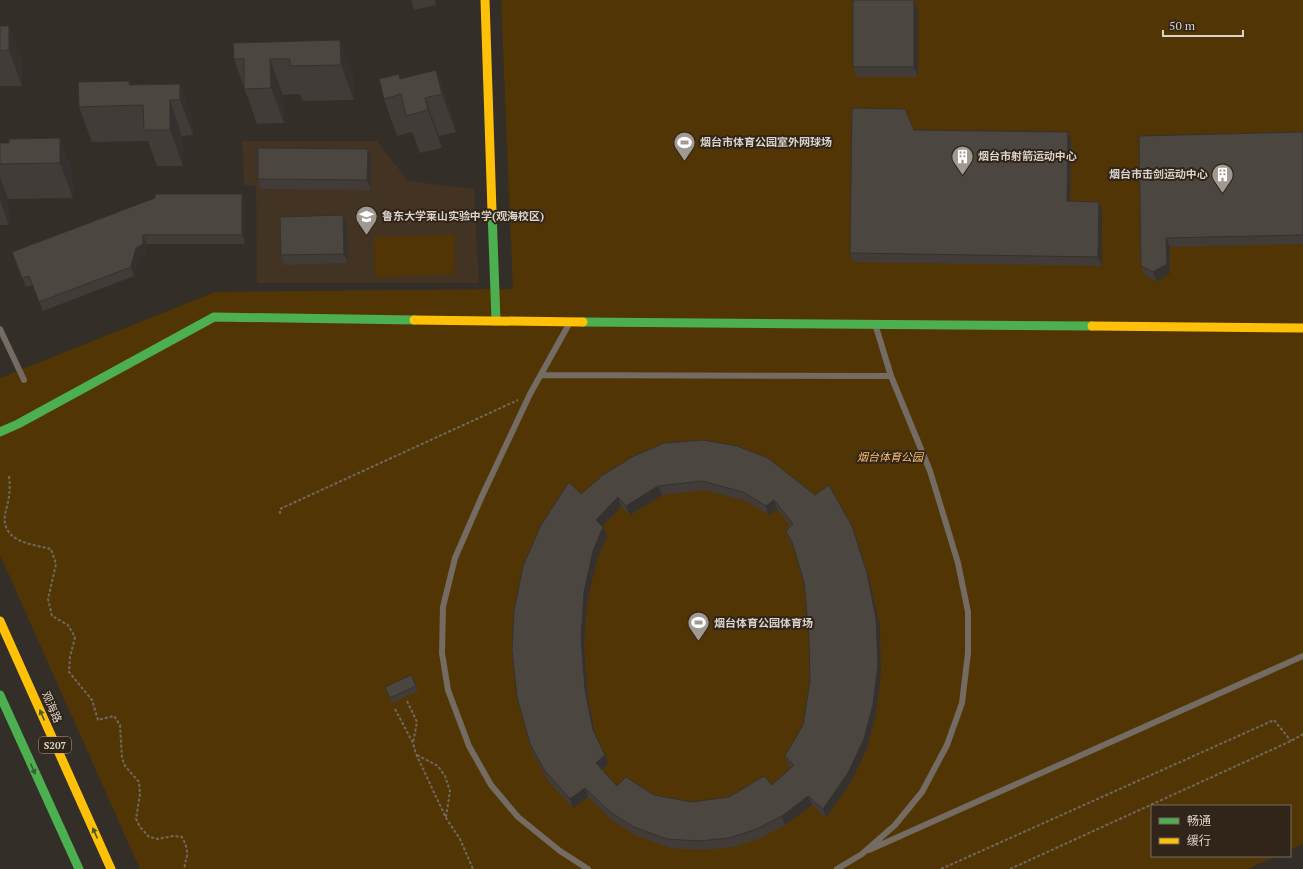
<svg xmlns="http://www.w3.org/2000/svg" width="1303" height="869" font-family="'PT Serif','Noto Sans SC',serif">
	<rect width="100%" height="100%" fill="#342e28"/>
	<path fill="#423323" d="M 242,141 L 377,141 L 408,181 L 474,189 L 479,283 L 257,283 L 256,186 L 244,185 Z"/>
	<path fill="#523505" d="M 501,0 L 1303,0 L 1303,844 L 1290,850 L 1290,806 L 1152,806 L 1152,856 L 1276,856 L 1248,869 L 140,869 L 0,555 L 0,378 L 215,292 L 513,289 Z
		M 454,235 L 455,274 L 375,277 L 374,237 Z"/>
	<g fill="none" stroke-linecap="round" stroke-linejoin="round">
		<path stroke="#6f6961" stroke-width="2" stroke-dasharray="3 2" stroke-linecap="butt" d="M 9,476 C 10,485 10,493 8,502 C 7,506 6,510 5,514 C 1,542 31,544 51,549 L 56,564 L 48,599 L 52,616 L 68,625 L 75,637 L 70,657 L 69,672 L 92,700 L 98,720 L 114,716 L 120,725 L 122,758 L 125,766 L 139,782 L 140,794 L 136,819 L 140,827 L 149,837 L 158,839 L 173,836 L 182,837 C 185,843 188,849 187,856 C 186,861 184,864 185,869
			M 280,514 L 280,509 L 518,400
			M 407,701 L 417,722 L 413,743
			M 395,709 L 413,743 L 416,754 L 446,818 L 460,839 L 473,869
			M 417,755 L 438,766 L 445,776 L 450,791 L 446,817
			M 941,869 L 1274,720 L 1291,741
			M 1010,869 L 1291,741 L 1303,734"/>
		<path stroke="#746b62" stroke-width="6" d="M 569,324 L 530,394 L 482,496 L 455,558 L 443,607 L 442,653 L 448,690 L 469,746 L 491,785 L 518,817 L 560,851 L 588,869
			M 0,329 L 24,380
			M 541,375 L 891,376
			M 869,850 L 1303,656
			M 837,869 L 862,854 L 895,825 L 922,792 L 947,745 L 962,703 L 968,653 L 968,612 L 958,563 L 930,471 L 891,376 L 876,327"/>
		<path stroke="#4caf50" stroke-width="9" d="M 492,211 L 496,321
			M 583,322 L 1092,326
			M 0,432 L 18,424 L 214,317 L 414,320
			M 0,695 L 79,869"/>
		<path stroke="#ffc107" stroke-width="9" d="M 485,0 L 492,211
			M 414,320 L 583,322
			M 1092,326 L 1303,328
			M 0,621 L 111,869"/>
	</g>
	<path fill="#413c38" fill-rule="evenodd" d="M 411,0 L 435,0 L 436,5 L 414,10 Z
		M 918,9 L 918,77 L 856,77 L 853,67 Z
		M 0,26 L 9,26 L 22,61 L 22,86 L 0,86 Z
		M 340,40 L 353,75 L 354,100 L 303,101 L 300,94 L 283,95 L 284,123 L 257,124 L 234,59 Z
		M 436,70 L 450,108 L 456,132 L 439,136 L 442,148 L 420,153 L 412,132 L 397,136 L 384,99 L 401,79 Z
		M 129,81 L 131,85 L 180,84 L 192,119 L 193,135 L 182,136 L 183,166 L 157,166 L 148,141 L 92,142 L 79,107 Z
		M 914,130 L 1071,141 L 1070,201 L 1099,202 L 1102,211 L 1102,266 L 853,262 L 850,253 Z
		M 1303,132 L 1303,244 L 1170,247 L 1170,273 L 1157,282 L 1145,275 L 1141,266 L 1139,136 Z
		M 60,138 L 72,174 L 73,198 L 8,199 L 9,225 L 0,225 L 0,143 L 9,143 Z
		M 371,159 L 371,190 L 261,189 L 258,179 Z
		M 245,203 L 245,244 L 147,244 L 146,254 L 139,258 L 134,276 L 43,311 L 33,285 L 26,287 L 12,252 Z
		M 343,215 L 347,225 L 348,263 L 284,265 L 281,255 Z
		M 664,443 L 852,526 L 870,582 L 880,627 L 881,674 L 876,714 L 867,748 L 851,782 L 826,818 L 812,805 L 785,825 L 761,838 L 733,847 L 703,850 L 670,848 L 637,836 L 613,821 L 588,797 L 573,808 L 548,781 L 533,753 L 530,744 L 581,494 ZM 705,490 L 746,501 L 769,515 L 777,509 L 790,526 L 786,531 L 789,540 L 794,549 L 804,582 L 809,638 L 810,681 L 803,725 L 785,756 L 788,765 L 791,768 L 772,785 L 729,797 L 692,802 L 654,795 L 617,786 L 602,769 L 608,764 L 605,755 L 595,736 L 588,698 L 584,647 L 587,601 L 597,560 L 607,536 L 603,527 L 602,526 L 621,507 L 630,515 L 662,495 Z
		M 416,686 L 418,691 L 392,703 L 385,687 Z"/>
	<path fill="#35312e" d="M 914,0 L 918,9 L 918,77 L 914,67 Z
		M 9,26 L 22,61 L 22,86 L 9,50 Z
		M 340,40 L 353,75 L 354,100 L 341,65 Z
		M 270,59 L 283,95 L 284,123 L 271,88 Z
		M 436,70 L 450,108 L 456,132 L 442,94 Z
		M 180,84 L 192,119 L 193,135 L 180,100 Z
		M 425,98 L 439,136 L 442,148 L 428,110 Z
		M 170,100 L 182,136 L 183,166 L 170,130 Z
		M 1068,132 L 1071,141 L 1070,211 L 1067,201 Z
		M 60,138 L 72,174 L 73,198 L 60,163 Z
		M 368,149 L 371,159 L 371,190 L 367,180 Z
		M 0,177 L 8,199 L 9,225 L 0,200 Z
		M 242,194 L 245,203 L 245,244 L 242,235 Z
		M 1099,202 L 1102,211 L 1102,266 L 1098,257 Z
		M 343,215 L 347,225 L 348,263 L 344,254 Z
		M 143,235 L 147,244 L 146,254 L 139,258 L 134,276 L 131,267 L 136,248 Z
		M 1166,238 L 1170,247 L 1170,273 L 1157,282 L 1153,272 Z
		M 658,486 L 662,495 L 630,515 L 626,506 Z
		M 618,497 L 621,507 L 599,529 L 596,520 Z
		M 774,500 L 777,509 L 769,515 L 766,506 Z
		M 852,526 L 870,582 L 880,627 L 881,674 L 876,714 L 867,748 L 851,782 L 826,818 L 823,809 Z
		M 603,527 L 607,536 L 597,560 L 587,601 L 584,647 L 588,698 L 596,739 L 593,730 L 585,689 L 581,638 L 584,592 L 593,551 Z
		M 605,755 L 608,764 L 599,772 L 596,763 Z
		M 585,788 L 588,797 L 573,808 L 570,799 Z
		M 808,796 L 812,805 L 785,825 L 782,816 Z"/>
	<path fill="#4c4641" stroke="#35312e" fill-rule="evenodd" d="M 853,0 L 914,0 L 914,67 L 853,67 Z
		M 0,26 L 9,26 L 9,50 L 0,51 Z
		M 340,40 L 341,65 L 290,66 L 290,59 L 270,59 L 271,88 L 244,89 L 244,59 L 234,59 L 233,43 Z
		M 436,70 L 442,94 L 425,98 L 428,110 L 406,116 L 401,94 L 384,99 L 379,79 L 399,74 L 400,79 Z
		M 129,81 L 129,85 L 180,84 L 180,100 L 170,100 L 170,130 L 144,130 L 143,105 L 79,107 L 78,82 Z
		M 852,108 L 905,109 L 914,130 L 1068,132 L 1067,201 L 1099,202 L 1098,257 L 850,253 Z
		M 1303,132 L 1303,235 L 1166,238 L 1167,264 L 1153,272 L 1141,266 L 1139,136 Z
		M 60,138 L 60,163 L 0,164 L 0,143 L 9,143 L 9,139 Z
		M 258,148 L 368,149 L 367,180 L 258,179 Z
		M 155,194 L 242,194 L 242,235 L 143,235 L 143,244 L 136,248 L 131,267 L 39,302 L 29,276 L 22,278 L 12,252 L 155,198 Z
		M 343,215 L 344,254 L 281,255 L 280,217 Z
		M 703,440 L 737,446 L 768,458 L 815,495 L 829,485 L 852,526 L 867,573 L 876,618 L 878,665 L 873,705 L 864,739 L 848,773 L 823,809 L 808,796 L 782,816 L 757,829 L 729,838 L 699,841 L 667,839 L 634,827 L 610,812 L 585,788 L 570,799 L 545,771 L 530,744 L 517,697 L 512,650 L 514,611 L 523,566 L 541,525 L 569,482 L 581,494 L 603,475 L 632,457 L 664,443 ZM 702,481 L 743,492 L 766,506 L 774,500 L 793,524 L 786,531 L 792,542 L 804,582 L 809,638 L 810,681 L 803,725 L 785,756 L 794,765 L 772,785 L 764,776 L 729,797 L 692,802 L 654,795 L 626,777 L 617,786 L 596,763 L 605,755 L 593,730 L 585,689 L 581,638 L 584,592 L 593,551 L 603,527 L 596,520 L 618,497 L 626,506 L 658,486 Z
		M 411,675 L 416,686 L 390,698 L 385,687 Z"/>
	<defs><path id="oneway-solid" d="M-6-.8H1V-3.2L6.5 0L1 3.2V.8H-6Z"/></defs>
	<g fill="#3b5c2e">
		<use href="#oneway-solid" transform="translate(42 715) rotate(-114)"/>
		<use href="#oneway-solid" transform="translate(33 769) rotate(66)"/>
		<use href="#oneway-solid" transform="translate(95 833) rotate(-114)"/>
	</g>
	<defs>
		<symbol id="stadium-pin" viewBox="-11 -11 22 30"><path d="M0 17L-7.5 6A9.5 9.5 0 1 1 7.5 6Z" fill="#a09992" stroke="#302518"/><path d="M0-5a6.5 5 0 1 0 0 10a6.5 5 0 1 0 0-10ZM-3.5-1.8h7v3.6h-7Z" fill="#fff"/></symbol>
		<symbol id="building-pin" viewBox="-11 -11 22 30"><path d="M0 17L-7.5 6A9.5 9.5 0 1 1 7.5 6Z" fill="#a09992" stroke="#302518"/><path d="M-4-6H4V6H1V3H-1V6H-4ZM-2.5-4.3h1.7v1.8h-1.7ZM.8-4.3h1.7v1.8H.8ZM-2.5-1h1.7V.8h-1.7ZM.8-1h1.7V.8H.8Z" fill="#fff"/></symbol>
		<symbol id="school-pin" viewBox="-11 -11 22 30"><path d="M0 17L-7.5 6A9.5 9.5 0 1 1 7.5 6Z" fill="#a09992" stroke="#302518"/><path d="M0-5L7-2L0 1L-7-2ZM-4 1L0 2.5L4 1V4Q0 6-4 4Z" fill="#fff"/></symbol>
	</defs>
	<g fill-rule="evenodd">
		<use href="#stadium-pin" x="672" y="130" width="25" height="34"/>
		<use href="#building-pin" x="950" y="144" width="25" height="34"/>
		<use href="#building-pin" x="1210" y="162" width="25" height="34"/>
		<use href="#school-pin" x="354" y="204" width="25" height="34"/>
		<use href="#stadium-pin" x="686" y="610" width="25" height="34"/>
	</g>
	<g text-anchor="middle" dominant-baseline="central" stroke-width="4" stroke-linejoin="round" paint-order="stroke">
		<rect fill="#302518" stroke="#a79f95" stroke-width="1" x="39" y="737" width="32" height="16" rx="3"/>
		<g font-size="10" font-weight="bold" fill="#dad3cb">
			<text x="55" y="745">S207</text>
		</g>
		<g font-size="11" font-weight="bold" fill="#dad3cb" stroke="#302518" text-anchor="start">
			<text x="700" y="142">烟台市体育公园室外网球场</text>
			<text x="978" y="156">烟台市射箭运动中心</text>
			<text x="1208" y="174" text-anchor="end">烟台市击剑运动中心</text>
			<text x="382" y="216">鲁东大学莱山实验中学(观海校区)</text>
			<text x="714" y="623">烟台体育公园体育场</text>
		</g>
		<g font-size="11" font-style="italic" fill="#fdbd6d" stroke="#302518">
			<text x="890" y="457">烟台体育公园</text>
		</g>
		<g font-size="11" fill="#dad3cb" stroke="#302518">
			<text transform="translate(52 707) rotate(66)">观海路</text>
		</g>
	</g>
	<rect x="1151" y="805" width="140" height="52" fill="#302518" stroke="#746b60"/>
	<rect x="1159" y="818" width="20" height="6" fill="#4caf50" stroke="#746b60"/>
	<text x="1187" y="825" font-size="12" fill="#dad3cb">畅通</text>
	<rect x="1159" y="838" width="20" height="6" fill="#ffc107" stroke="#746b60"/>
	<text x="1187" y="845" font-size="12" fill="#dad3cb">缓行</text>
	<path d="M1163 30v6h80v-6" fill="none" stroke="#dad3cb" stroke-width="2"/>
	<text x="1169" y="30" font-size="12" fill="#dad3cb" stroke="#302518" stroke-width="3" paint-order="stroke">50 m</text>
</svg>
